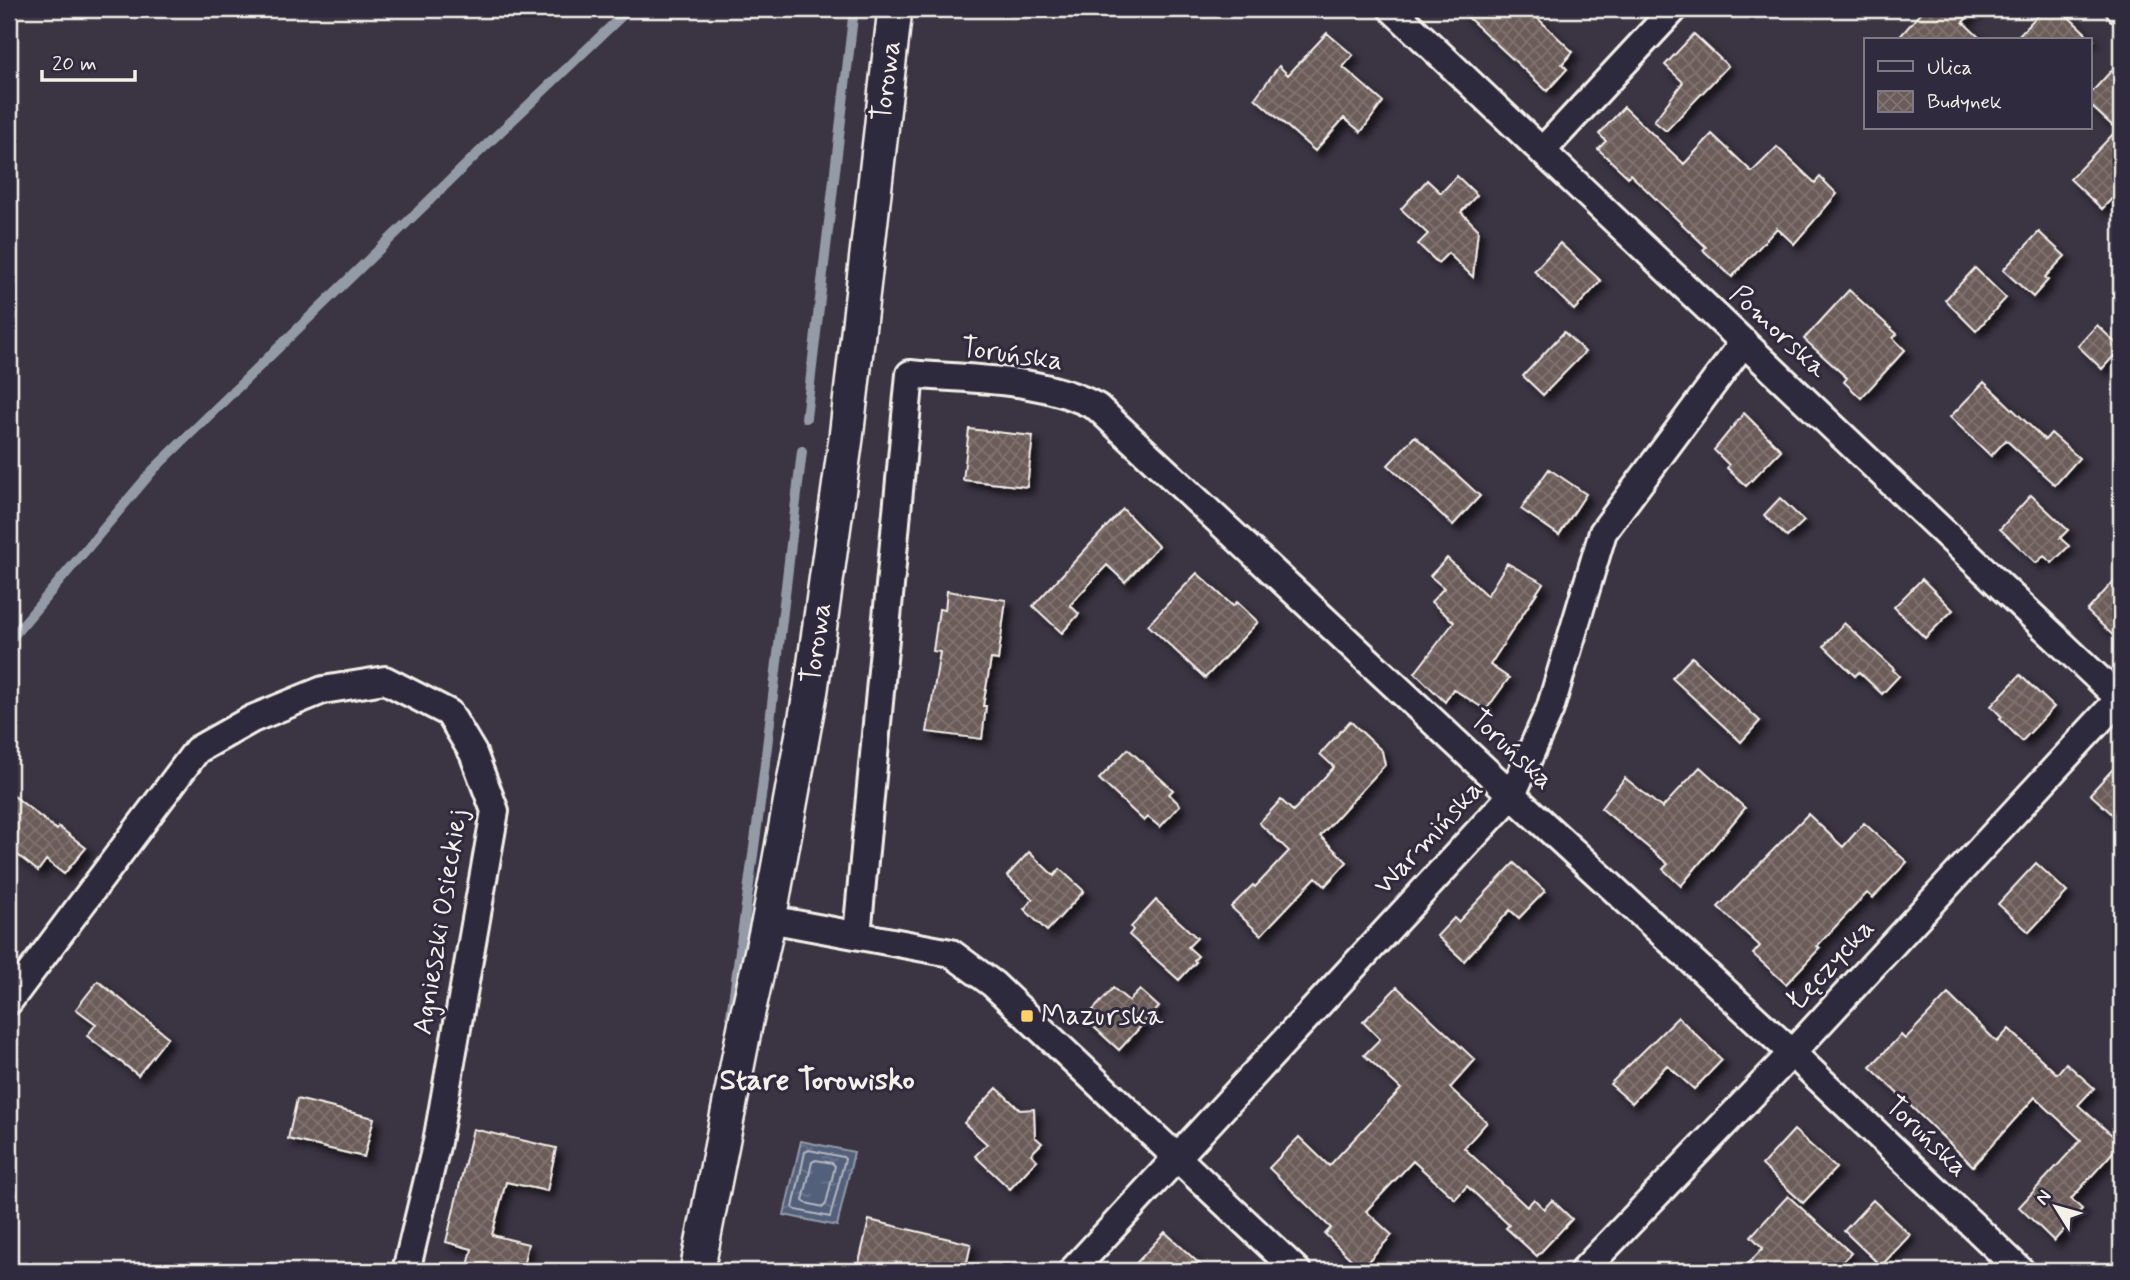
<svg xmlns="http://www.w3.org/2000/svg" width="2130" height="1280" font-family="Mynerve,sans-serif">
	<defs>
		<pattern id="water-ripples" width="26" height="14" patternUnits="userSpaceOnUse" patternTransform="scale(1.75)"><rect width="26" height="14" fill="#53617c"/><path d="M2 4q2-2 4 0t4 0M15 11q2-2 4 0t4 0" fill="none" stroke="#6c788f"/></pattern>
		<pattern id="building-cross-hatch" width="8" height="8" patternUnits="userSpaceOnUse" patternTransform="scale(1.75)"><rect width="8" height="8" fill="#6b5b59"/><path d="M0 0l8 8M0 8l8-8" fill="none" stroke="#817371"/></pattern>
		<filter id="shadow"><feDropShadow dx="6" dy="6" stdDeviation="3.5" flood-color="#0009"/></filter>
	</defs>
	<rect width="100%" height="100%" fill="#3b3443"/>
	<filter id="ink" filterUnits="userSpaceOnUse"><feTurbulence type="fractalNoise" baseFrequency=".0143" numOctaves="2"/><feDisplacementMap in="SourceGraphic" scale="14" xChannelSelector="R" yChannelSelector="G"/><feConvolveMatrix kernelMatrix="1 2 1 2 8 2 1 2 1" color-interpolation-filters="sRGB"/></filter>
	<g filter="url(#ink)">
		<path fill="url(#water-ripples)" stroke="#939ba7" stroke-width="2" d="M 801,1141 L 854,1152 L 837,1226 L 784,1215 Z"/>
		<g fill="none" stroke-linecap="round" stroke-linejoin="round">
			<path stroke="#b4b7bd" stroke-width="2" d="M 809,1150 L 843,1157 L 845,1159 L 830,1217 L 796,1210 L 793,1208 L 805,1152 Z
				M 816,1160 L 832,1163 L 835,1166 L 826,1204 L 823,1207 L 806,1203 L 803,1201 L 812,1162 Z"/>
			<path stroke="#939ba7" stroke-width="10" d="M 806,418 L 854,9
				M 9,641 L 154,469 L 475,156 L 629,9
				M 731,1016 L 762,789 L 802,451"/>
		</g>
		<path fill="url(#building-cross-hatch)" stroke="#f4f1e8" stroke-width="2" filter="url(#shadow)" d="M 1459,9 L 1528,9 L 1573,52 L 1562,64 L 1567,69 L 1547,91 Z
			M 1924,9 L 1976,9 L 1963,22 L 1982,40 L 1897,40 Z
			M 2044,9 L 2060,9 L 2093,40 L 2014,40 Z
			M 1327,33 L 1353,55 L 1343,67 L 1383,102 L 1361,132 L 1344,118 L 1315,151 L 1255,98 L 1279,66 L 1288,75 Z
			M 1694,34 L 1728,66 L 1666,131 L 1654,121 L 1683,82 L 1665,65 Z
			M 2121,60 L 2121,189 L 2102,209 L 2070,179 L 2117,130 L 2090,105 L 2090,94 Z
			M 1624,107 L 1684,164 L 1712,134 L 1752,172 L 1777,147 L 1815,183 L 1820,177 L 1837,194 L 1794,244 L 1777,228 L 1732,277 L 1703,250 L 1706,247 L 1630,174 L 1628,177 L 1598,149 L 1606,141 L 1599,134 Z
			M 1457,176 L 1477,195 L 1461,212 L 1478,229 L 1473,277 L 1448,253 L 1438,263 L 1418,244 L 1428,234 L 1401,209 L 1427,180 L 1441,193 Z
			M 2039,232 L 2065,256 L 2045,277 L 2048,280 L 2033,297 L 2003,270 Z
			M 1560,243 L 1601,281 L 1574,310 L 1534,271 Z
			M 1975,268 L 2006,298 L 1976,331 L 1945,300 Z
			M 1849,290 L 1897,334 L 1893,338 L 1905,350 L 1861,398 L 1844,382 L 1847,378 L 1804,339 Z
			M 2097,325 L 2121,348 L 2102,369 L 2078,346 Z
			M 1564,332 L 1585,352 L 1543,395 L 1523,376 Z
			M 1984,382 L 2045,440 L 2051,433 L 2079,458 L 2055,485 L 2006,440 L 1991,456 L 1950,417 Z
			M 1744,413 L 1781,450 L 1746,486 L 1727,468 L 1729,465 L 1714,450 Z
			M 969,429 L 1033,436 L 1027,487 L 963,480 Z
			M 1415,436 L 1480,496 L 1453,525 L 1388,465 Z
			M 1549,469 L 1586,494 L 1559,535 L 1521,509 Z
			M 2031,495 L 2068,530 L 2060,538 L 2069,546 L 2052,563 L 2044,556 L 2036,563 L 2000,529 Z
			M 1780,498 L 1804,521 L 1787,537 L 1764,515 Z
			M 1123,509 L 1158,546 L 1125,582 L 1107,565 L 1070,605 L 1079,614 L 1062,633 L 1033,606 Z
			M 1447,558 L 1487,596 L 1507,563 L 1543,583 L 1490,665 L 1509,678 L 1486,710 L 1453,689 L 1445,702 L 1415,673 L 1454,622 L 1431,602 L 1444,588 L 1430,576 Z
			M 1197,573 L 1233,606 L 1237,602 L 1258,622 L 1205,678 L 1148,625 Z
			M 2121,573 L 2121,643 L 2087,611 Z
			M 1922,579 L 1953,610 L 1925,638 L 1894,607 Z
			M 947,591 L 1006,600 L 998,660 L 991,659 L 983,706 L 986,706 L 982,739 L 927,732 L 940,652 L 933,651 L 939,609 L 945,610 Z
			M 1844,623 L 1894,669 L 1893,670 L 1899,676 L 1882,694 L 1859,672 L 1855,676 L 1824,646 Z
			M 1692,657 L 1760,721 L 1741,742 L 1672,678 Z
			M 2020,675 L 2054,707 L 2022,741 L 2000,719 L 2002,717 L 1991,706 Z
			M 1350,721 L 1382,751 L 1385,765 L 1320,836 L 1347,862 L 1325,886 L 1316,877 L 1261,935 L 1231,907 L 1253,885 L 1255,887 L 1289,851 L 1259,823 L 1281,800 L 1293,811 L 1334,767 L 1320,754 Z
			M 1128,749 L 1173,790 L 1169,794 L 1180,805 L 1160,827 L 1148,817 L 1144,821 L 1099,779 Z
			M 2121,760 L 2121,822 L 2090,794 Z
			M 1700,767 L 1745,808 L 1681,886 L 1663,869 L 1668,864 L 1601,808 L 1625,778 L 1662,808 Z
			M 9,792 L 57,830 L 59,827 L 86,848 L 64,874 L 46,860 L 38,871 L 9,848 Z
			M 1808,814 L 1843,847 L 1864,823 L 1907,862 L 1873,898 L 1867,893 L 1817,946 L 1820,948 L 1786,984 L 1753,954 L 1760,946 L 1718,907 Z
			M 1029,852 L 1054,876 L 1060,869 L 1084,891 L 1047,931 L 1024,909 L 1033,899 L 1007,876 Z
			M 1514,863 L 1545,891 L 1519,918 L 1510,910 L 1464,961 L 1437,936 L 1454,918 L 1458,922 Z
			M 2036,863 L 2067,892 L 2029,932 L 1998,904 Z
			M 1156,900 L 1197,938 L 1188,947 L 1198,956 L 1194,960 L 1196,962 L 1179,980 L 1129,935 L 1133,930 L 1131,927 Z
			M 98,981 L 168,1037 L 138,1075 L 87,1036 L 96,1024 L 76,1009 Z
			M 1397,987 L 1475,1060 L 1450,1088 L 1487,1122 L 1464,1148 L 1527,1207 L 1534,1199 L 1544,1209 L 1552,1200 L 1572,1219 L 1537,1256 L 1506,1228 L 1509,1225 L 1467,1186 L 1455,1199 L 1413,1161 L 1366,1211 L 1392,1235 L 1361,1269 L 1325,1234 L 1331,1228 L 1269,1168 L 1299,1137 L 1329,1166 L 1401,1089 L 1364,1055 L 1380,1039 L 1363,1022 Z
			M 1113,988 L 1129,1001 L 1140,990 L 1159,1007 L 1119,1050 L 1085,1019 Z
			M 1948,994 L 1997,1042 L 2009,1029 L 2057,1074 L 2066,1063 L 2094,1088 L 2078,1105 L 2121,1143 L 2071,1199 L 2082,1209 L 2054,1241 L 2019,1207 L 2081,1140 L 2035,1097 L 1973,1166 L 1870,1067 L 1901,1035 L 1905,1039 Z
			M 1678,1017 L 1722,1060 L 1694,1089 L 1667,1065 L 1632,1103 L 1610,1084 Z
			M 997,1088 L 1020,1110 L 1034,1109 L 1035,1137 L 1042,1143 L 1031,1154 L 1037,1160 L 1010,1189 L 975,1156 L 987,1144 L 964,1123 Z
			M 297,1099 L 374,1118 L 364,1157 L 288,1139 Z
			M 473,1129 L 556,1148 L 547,1191 L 506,1182 L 492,1235 L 528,1244 L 522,1271 L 467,1271 L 472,1249 L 446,1242 Z
			M 1794,1130 L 1836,1168 L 1803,1203 L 1762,1165 Z
			M 1788,1196 L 1851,1253 L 1834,1271 L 1741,1271 L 1763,1248 L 1751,1236 Z
			M 1873,1200 L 1910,1235 L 1881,1266 L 1844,1231 Z
			M 869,1220 L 971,1244 L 965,1271 L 857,1271 Z
			M 1165,1232 L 1207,1271 L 1129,1271 Z"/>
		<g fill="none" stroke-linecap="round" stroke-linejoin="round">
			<defs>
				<path id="minor" d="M 1392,9 L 2121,700
					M 2120,9 L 2121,10
					M 1542,151 L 1674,9
					M 769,919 L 951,953 L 993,984 L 1297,1271
					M 857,935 L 910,374 C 973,380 1040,377 1097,407 L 1512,795 L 1792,1053 L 2021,1271
					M 9,1001 L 197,750 L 252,719 L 323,690 L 385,680 L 449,713 L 473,753 L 495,811 L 437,1142 L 406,1271
					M 1072,1271 L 1512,795 L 1550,709 L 1603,532 L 1744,342
					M 1583,1271 L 1792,1053 L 2121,697"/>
				<path id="tertiary" d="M 697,1271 L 746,1021 L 769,919 L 811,689 L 846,438 L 895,9"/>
			</defs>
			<use href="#minor" stroke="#f4f1e8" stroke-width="32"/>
			<use href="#tertiary" stroke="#f4f1e8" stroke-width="38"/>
			<use href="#minor" stroke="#2f2a3d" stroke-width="26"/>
			<use href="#tertiary" stroke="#2f2a3d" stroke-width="33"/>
		</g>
	</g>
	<rect fill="#ffd166" stroke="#2f2a3d" stroke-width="2.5" x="1020" y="1009" width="14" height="14" rx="3.5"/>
	<g text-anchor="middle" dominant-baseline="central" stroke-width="6" stroke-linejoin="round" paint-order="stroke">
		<g font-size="28" fill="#f4f1e8" stroke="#2f2a3d">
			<text transform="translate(887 81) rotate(-83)">Torowa</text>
			<text transform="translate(1778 332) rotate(43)">Pomorska</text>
			<text transform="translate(1012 355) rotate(8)">Toruńska</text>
			<text transform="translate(817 643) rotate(-82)">Torowa</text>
			<text transform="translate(1511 750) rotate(43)">Toruńska</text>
			<text transform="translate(1429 838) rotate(-47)">Warmińska</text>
			<text transform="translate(441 922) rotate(-81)">Agnieszki Osieckiej</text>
			<text transform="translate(1831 965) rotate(-47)">Łęczycka</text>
			<text transform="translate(1926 1137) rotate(44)">Toruńska</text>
		</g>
		<g font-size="28" fill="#f4f1e8" stroke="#2f2a3d" text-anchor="start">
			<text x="1041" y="1016">Mazurska</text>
		</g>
		<g font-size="30" font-weight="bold" fill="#f4f1e8" stroke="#2f2a3d">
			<text x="817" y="1080">Stare Torowisko</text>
		</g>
	</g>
	<rect width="2130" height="1280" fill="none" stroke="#2f2a3d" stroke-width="35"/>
	<rect x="18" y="18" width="2095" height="1245" fill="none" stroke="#f4f1e8" stroke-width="2.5" filter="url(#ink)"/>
	<rect x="1864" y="38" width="228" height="91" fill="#2f2a3d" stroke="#7e7a81" stroke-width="2"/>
	<rect x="1878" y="61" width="35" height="10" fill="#2f2a3d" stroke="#7e7a81" stroke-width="2"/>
	<text x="1927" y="74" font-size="21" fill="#f4f1e8">Ulica</text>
	<rect x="1878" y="91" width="35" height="21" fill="url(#building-cross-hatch)" stroke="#7e7a81" stroke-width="2"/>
	<text x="1927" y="108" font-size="21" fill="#f4f1e8">Budynek</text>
	<g transform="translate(2056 1207) rotate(307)" stroke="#2f2a3d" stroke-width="5" paint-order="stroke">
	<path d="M0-5L12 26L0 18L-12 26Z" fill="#f4f1e8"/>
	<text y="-10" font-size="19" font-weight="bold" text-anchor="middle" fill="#f4f1e8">N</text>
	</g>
	<path d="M42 70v10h93v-10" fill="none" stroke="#f4f1e8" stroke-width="3.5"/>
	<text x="52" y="70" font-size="21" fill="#f4f1e8" stroke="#2f2a3d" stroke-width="5" paint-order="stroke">20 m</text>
</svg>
